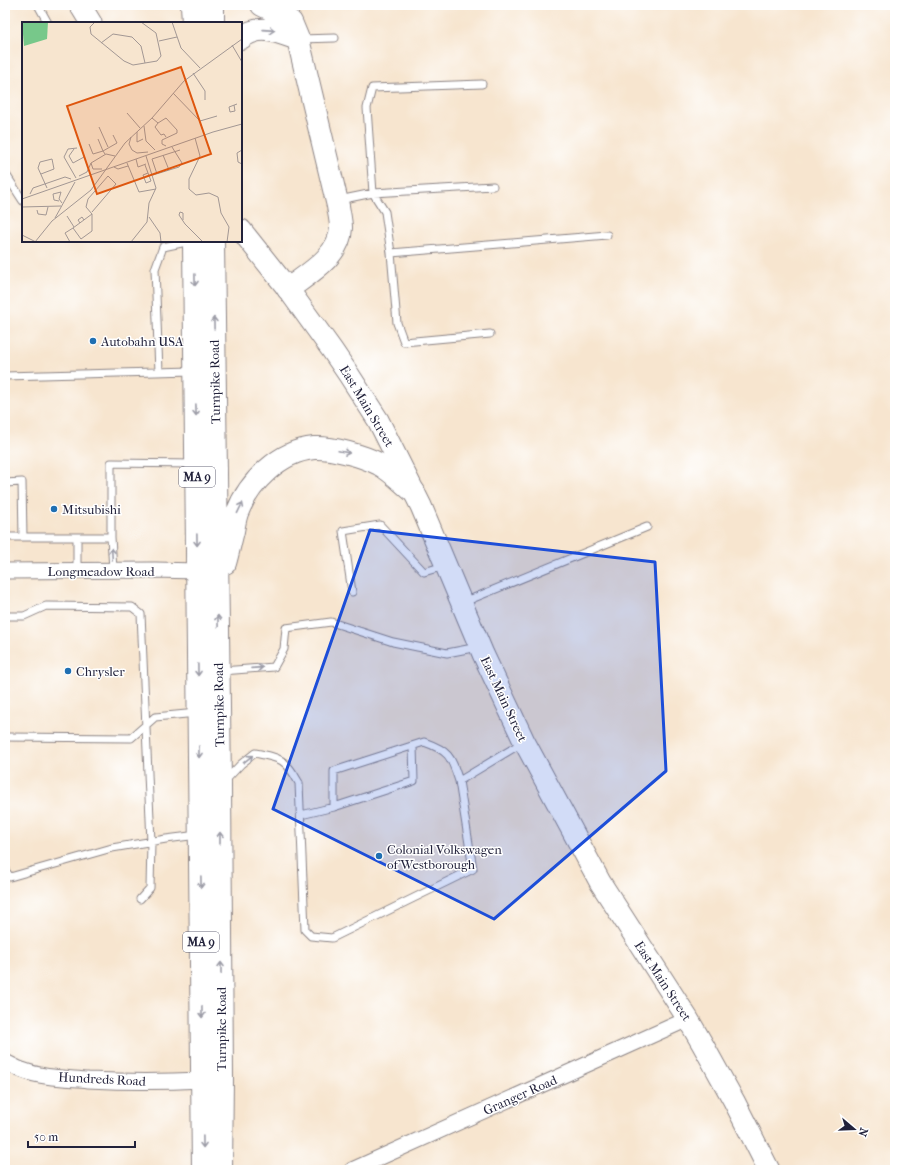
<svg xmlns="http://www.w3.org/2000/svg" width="900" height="1175" font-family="'IM FELL French Canon',serif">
	<rect width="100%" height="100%" fill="#fff"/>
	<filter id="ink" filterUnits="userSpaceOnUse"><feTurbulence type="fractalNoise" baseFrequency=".025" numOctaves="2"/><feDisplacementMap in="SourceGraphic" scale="8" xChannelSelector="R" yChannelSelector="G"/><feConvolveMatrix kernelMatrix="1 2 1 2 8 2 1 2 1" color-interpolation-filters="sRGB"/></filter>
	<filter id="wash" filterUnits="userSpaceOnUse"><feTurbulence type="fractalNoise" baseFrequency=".012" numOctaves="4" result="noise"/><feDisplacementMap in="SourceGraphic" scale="16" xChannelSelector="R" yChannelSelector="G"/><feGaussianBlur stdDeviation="0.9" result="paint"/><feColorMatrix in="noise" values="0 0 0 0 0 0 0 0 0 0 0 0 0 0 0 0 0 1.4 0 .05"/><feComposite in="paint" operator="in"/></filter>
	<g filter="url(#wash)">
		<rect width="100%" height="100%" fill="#f7e5cf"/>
	</g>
	<g filter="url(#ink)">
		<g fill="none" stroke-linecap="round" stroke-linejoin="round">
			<defs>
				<path id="lane" d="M 38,5 L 48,23
					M 300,39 L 335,38
					M 5,173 L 23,201
					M 339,200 L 373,193 L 367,108 L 372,88 L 482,84
					M 391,253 L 607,235
					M 490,334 L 404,342 L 397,323 L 391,253 L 385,212 L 373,193 L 493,186
					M 159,372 L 155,269 L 163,247 L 191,241
					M 5,376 L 193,371
					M 5,483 L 22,482 L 23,537
					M 5,537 L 111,537
					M 77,537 L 77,570
					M 113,570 L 111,537 L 111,463 L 194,464
					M 352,592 L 343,531 L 380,525 L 424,572 L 444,566
					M 464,602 L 647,527
					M 5,616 L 24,616 L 46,606 L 132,607 L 141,614 L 151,842 L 150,888 L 140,899
					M 222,671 L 274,667 L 284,649 L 286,628 L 331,622 L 393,642 L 447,653 L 478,647
					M 5,737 L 131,738 L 155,717 L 197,713
					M 225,781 L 241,764 L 255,753 C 281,758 286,759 299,783 L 305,930 L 311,936 L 332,938 L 473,869 L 459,781 L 522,743
					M 334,807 L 414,781 L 413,746
					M 301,815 L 334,807 L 334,771 L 424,742 C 450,751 451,757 459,781
					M 5,870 L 10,877 L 112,848 L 166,839 L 198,835"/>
				<path id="street" d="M 5,571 L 155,570 L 197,571
					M 5,1062 C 10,1064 16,1068 22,1070 C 42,1078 67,1078 88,1080 C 126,1082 164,1082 202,1080
					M 352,1170 L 688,1019"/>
				<path id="secondary" d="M 80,5 L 91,23
					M 241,230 L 288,289 L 332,350 L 349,375 L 378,420 L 421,506 L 483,654 L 524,741 L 600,882 L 688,1019 L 703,1045 L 734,1101 L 769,1170"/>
				<path id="highway" d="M 192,5 L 193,23
					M 262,5 L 281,14 L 291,22 L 298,39 L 338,206 C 339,213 341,221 341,228 C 340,256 308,274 288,289
					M 213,23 L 213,5
					M 241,38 C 260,23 278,32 298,39
					M 194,241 L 203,1170
					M 213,241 L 220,785 L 222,1077 L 221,1170
					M 225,563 C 228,553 230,542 233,531 C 234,525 235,519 237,513 C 249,482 280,451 314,448 C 332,447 363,456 379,464 C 392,471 403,483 414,492"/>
			</defs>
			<use href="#lane" stroke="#8c8485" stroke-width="9"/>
			<use href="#street" stroke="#8c8485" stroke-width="17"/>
			<use href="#secondary" stroke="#8c8485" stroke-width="23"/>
			<use href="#highway" stroke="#8c8485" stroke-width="24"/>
			<use href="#lane" stroke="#fff" stroke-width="7"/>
			<use href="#street" stroke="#fff" stroke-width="15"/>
			<use href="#secondary" stroke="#fff" stroke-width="21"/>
			<use href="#highway" stroke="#fff" stroke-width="22"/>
		</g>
		<defs><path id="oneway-shaft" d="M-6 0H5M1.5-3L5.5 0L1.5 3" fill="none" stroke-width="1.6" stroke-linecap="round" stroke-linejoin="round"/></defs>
		<g stroke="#9c9ca7">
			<use href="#oneway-shaft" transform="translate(269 30) rotate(4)"/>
			<use href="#oneway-shaft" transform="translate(195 280) rotate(89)"/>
			<use href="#oneway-shaft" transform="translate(214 323) rotate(-91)"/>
			<use href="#oneway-shaft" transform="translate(196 410) rotate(89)"/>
			<use href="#oneway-shaft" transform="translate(344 452) rotate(12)"/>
			<use href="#oneway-shaft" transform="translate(240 508) rotate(-64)"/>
			<use href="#oneway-shaft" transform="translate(197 540) rotate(89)"/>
			<use href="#oneway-shaft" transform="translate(112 554) rotate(-93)"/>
			<use href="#oneway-shaft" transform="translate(218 621) rotate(-91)"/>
			<use href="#oneway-shaft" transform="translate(257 668) rotate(-4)"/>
			<use href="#oneway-shaft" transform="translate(198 670) rotate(89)"/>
			<use href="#oneway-shaft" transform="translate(199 752) rotate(89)"/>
			<use href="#oneway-shaft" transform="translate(248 759) rotate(-39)"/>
			<use href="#oneway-shaft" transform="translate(220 838) rotate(-90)"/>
			<use href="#oneway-shaft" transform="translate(201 882) rotate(89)"/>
			<use href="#oneway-shaft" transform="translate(221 968) rotate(-90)"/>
			<use href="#oneway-shaft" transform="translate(202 1012) rotate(89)"/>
			<use href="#oneway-shaft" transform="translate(203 1142) rotate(89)"/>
		</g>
	</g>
	<path fill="#1d4ed8" fill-opacity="0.2" stroke="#1d4ed8" stroke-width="3" stroke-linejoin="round" d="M 370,530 L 655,562 L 666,771 L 494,919 L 273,809 Z"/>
	<g fill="#1f6fb2" stroke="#fff" stroke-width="1.5">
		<circle cx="93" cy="341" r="4"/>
		<circle cx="54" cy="509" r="4"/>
		<circle cx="68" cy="671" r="4"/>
		<circle cx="379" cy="856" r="4"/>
	</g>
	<g text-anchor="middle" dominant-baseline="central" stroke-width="3" stroke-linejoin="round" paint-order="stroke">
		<g fill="#fff" stroke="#646476" stroke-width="1">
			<rect x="179" y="467" width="36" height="20" rx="3"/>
			<rect x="183" y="932" width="36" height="20" rx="3"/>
		</g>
		<g font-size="12" font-weight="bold" fill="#22223b">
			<text x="197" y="477">MA 9</text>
			<text x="201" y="942">MA 9</text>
		</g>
		<g font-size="13" fill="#22223b" stroke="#fff" text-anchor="start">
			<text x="101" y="341">Autobahn USA</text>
			<text x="62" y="509">Mitsubishi</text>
			<text x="76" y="671">Chrysler</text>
			<text x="387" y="849">Colonial Volkswagen<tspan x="387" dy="15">of Westborough</tspan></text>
		</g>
		<g font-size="13" fill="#22223b" stroke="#fff">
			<text transform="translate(215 382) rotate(-91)">Turnpike Road</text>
			<text transform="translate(367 406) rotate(59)">East Main Street</text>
			<text x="101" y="571">Longmeadow Road</text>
			<text transform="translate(504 699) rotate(65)">East Main Street</text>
			<text transform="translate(219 705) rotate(-91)">Turnpike Road</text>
			<text transform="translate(663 981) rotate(57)">East Main Street</text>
			<text transform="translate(221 1029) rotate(-90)">Turnpike Road</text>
			<text transform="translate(102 1079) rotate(3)">Hundreds Road</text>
			<text transform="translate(520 1095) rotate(-24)">Granger Road</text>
		</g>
	</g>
	<g transform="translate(22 22)">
		<rect width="220" height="220" fill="#f7e5cf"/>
		<path d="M 0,0 L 26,0 L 25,17 L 2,24 Z" fill="#77c88a"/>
		<path fill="none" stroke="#a29794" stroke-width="1" d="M 73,0 L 68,5 L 69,12 L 102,39 L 111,43 L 135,39 L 139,34 L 134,11 L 119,0M 150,0 L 159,26 L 178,46M 137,19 L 155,15M 79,21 L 91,12 L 110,15 L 119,24 L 123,41M 210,23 L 220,40M 171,51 L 183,69 L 183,78M 151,71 L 178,99 L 195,94M 212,83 L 213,89 L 208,90 L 207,85 L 215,82M 105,91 L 118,106M 130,96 L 136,101 L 144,96 L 155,108 L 155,111 L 140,118 L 140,122 L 144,124M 136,101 L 133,105 L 139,113 L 142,112 L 144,115M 122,104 L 124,119 L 133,128M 77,105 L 86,125M 115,110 L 115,120 L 121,117M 109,115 L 107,122 L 110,128 L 115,131 L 126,130M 173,116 L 178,134 L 167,157 L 167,167 L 174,173 L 187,171 L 196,175 L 199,191 L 207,205 L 205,220M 76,117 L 81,129 L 95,121 L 91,113M 67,122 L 71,132 L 81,129 L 83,132M 52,127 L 47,134 L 51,141 L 62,135M 220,128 L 215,131 L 216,140 L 220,142M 141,133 L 147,148M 114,137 L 116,145 L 124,142M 69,141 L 71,147 L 80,147M 105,141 L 117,170 L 134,167M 123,143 L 126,151 L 121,153 L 124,161 L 129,159 L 126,151M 92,145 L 96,147 L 106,144M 19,152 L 32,147 L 30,137 L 18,140 L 16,146 L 25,166M 135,152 L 130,137 L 158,128M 131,153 L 157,145 L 160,141 L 150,125M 57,154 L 65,150 L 69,141 L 84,132 L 93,134M 54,156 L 42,135 L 46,127 L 55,126M 8,172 L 11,166 L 43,155 L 49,157M 0,177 L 191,110 L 220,102M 37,179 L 32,178 L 31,172 L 39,170 L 37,177 L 40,181M 0,185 L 39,184M 15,188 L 16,192 L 24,193 L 26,185M 70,190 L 94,162 L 86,154 L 66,177 L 64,185 L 70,192 L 51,206 L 59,217 L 70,209 L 70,192M 45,194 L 52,205M 127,195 L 138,211 L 139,220M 33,196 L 53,160M 161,198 L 161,191 L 158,190 L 157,193 L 163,202 L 181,220M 58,201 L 56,198 L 60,195 L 62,198M 0,213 L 14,220M 13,220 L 30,199 L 69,168 L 103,121 L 130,96 L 162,59 L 220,17M 48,220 L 43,211 L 51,206M 109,220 L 125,200 L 127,181 L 134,166 L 124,134"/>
		<path fill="#de560e" fill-opacity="0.15" stroke="#de560e" stroke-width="2" d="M 159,45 L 189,132 L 75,172 L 45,84 Z"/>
		<rect width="220" height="220" fill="none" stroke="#22223b" stroke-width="2"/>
	</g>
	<rect width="900" height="1175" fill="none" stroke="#fff" stroke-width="20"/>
	<g transform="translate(854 1129) rotate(109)" stroke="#ffffff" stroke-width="3" paint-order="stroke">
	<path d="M0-3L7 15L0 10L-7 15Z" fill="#22223b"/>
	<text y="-6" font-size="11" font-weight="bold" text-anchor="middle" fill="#22223b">N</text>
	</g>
	<path d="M28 1141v6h107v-6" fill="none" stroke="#22223b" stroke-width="2"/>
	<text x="34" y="1141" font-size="12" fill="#22223b" stroke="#ffffff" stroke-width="3" paint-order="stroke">50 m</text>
</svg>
